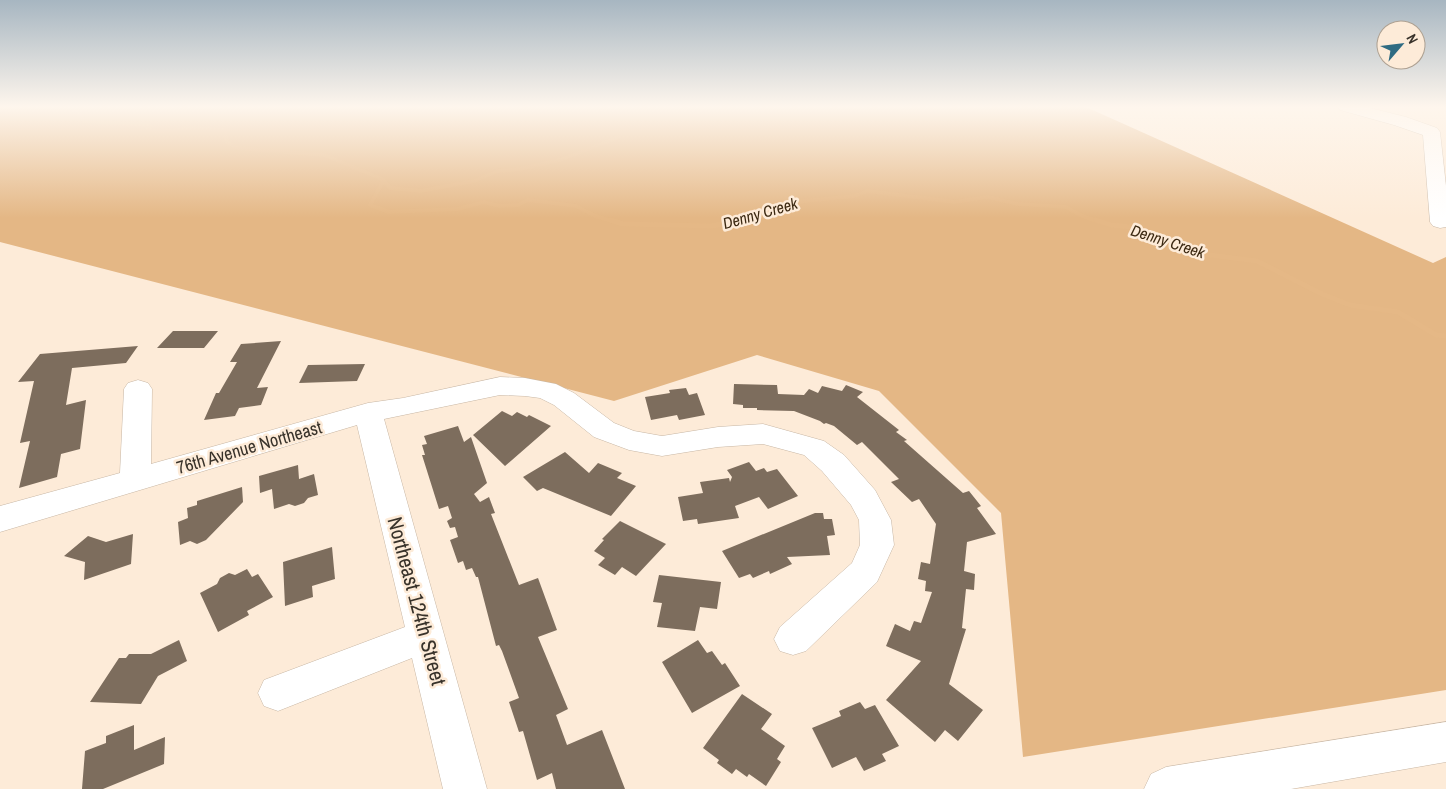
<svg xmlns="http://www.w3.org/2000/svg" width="1446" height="789" font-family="'Archivo Narrow',sans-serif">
	<rect width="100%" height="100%" fill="#fdebd8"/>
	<path fill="#e4b785" d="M 0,107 L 1086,107 L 1433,263 L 1446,257 L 1446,690 L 1023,757 L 1001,513 L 879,391 L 757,355 L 614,401 L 0,242 Z"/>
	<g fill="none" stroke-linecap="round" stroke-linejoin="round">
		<path stroke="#e5b886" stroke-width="4" d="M 65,107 L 76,109 L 84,121 L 150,125 L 148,129 L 158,132 L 194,128 L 225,130 L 226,141 L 236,148 L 324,155 L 384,180 L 370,205 L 389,212 L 458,209 L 484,202 L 499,206 L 518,205 L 528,200 L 576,206 L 595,216 L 615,222
			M 384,180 L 390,188 L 421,191 L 474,181 L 498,171 L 520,169 L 560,160 L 619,137
			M 738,222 L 804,201 L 855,196 L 867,191 L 955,202 L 987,197 L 1018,204 L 1066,207 L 1082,216 L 1100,222"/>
		<path stroke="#e5b886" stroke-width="5" d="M 610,220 L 623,224 L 712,226 L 742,220
			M 1096,220 L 1111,225 L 1131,227 L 1202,254 L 1257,261 L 1322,294 L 1350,305 L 1398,312 L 1436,335 L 1446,336"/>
	</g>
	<path fill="#7d6d5d" d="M 173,331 L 218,331 L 204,348 L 157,348 Z
		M 281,341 L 257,388 L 268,387 L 261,405 L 239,408 L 235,416 L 204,420 L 216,393 L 219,393 L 237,362 L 230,362 L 241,344 Z
		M 138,346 L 126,363 L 72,368 L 66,405 L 86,400 L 80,449 L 61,454 L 57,477 L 19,488 L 30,441 L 20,443 L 34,381 L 18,382 L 40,354 Z
		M 365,364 L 357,381 L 299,383 L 308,365 Z
		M 734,384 L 777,385 L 778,394 L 804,395 L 809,389 L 818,393 L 822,386 L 842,391 L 846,385 L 863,392 L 857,397 L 899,430 L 896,432 L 907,440 L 904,441 L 963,493 L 969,491 L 981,506 L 977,508 L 996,534 L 967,542 L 964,571 L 975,574 L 974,590 L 966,589 L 962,628 L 966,629 L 949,684 L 983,710 L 958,741 L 945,730 L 935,742 L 886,700 L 921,661 L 886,646 L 895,624 L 910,631 L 914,621 L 921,623 L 932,592 L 925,591 L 926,581 L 918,579 L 921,562 L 930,564 L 936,524 L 919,499 L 912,502 L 891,482 L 899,479 L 862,442 L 857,445 L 834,426 L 826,423 L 824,424 L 820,421 L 794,411 L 757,410 L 757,408 L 743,408 L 743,405 L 733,404 Z
		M 686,388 L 689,395 L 697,393 L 705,415 L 679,420 L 677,415 L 651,420 L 645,397 L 670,393 L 669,390 Z
		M 502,411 L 512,416 L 517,412 L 527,417 L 529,415 L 551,426 L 505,466 L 473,435 Z
		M 458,426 L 464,442 L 471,437 L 487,483 L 474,494 L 480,502 L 489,497 L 495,513 L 491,514 L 519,585 L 538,578 L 557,630 L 538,637 L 568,709 L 556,715 L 567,745 L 602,730 L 625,789 L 556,789 L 552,773 L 537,780 L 523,731 L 519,732 L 509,702 L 519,698 L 502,651 L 499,645 L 496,646 L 478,577 L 476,577 L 472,568 L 466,570 L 463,561 L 458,563 L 450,540 L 458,537 L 455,527 L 450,528 L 447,521 L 452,518 L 448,506 L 439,509 L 422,455 L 425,455 L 422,445 L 427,444 L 424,436 Z
		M 565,452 L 589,473 L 598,463 L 622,473 L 617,478 L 636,486 L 611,516 L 543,488 L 537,491 L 523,477 Z
		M 749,462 L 756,471 L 764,468 L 767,472 L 777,469 L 798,496 L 768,509 L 759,497 L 735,506 L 739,518 L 698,524 L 697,519 L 683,521 L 678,497 L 703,493 L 700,482 L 729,478 L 730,482 L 732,477 L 727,470 Z
		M 298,465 L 299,479 L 314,474 L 318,495 L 308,498 L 304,503 L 295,506 L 289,504 L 274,509 L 272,489 L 260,493 L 259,476 Z
		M 242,487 L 243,502 L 206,540 L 197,544 L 190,541 L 180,545 L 178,522 L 188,518 L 187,508 L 197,505 L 197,501 Z
		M 815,513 L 823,513 L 824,519 L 832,519 L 835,535 L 827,536 L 830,555 L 787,557 L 792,564 L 770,574 L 769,571 L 753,578 L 750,574 L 739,578 L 722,551 Z
		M 620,521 L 666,544 L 636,576 L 622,567 L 615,575 L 598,565 L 605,558 L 594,551 L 604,540 L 602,539 Z
		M 133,534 L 131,564 L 84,580 L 85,562 L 64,556 L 88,536 L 106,542 Z
		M 332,547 L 335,579 L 312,586 L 313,597 L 285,606 L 283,562 Z
		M 247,569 L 252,577 L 258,574 L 273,597 L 247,611 L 249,615 L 218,632 L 200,593 L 217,584 L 220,578 L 229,573 L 235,575 Z
		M 659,575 L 721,582 L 717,609 L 700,607 L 695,631 L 657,627 L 662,603 L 653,602 Z
		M 179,640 L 187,661 L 158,676 L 141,704 L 90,702 L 119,658 L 126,658 L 129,654 L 151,654 Z
		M 698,640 L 707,653 L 712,651 L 722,665 L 725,663 L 740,686 L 692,713 L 662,662 Z
		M 742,694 L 772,714 L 761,729 L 785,746 L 777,759 L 781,762 L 766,786 L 749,774 L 747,777 L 736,769 L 732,774 L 717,763 L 719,760 L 703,748 Z
		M 860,702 L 865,709 L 875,705 L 899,746 L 882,754 L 886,761 L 864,771 L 856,757 L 832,768 L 812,728 L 841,716 L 839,711 Z
		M 134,725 L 134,750 L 165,737 L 164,764 L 103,789 L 82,789 L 85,751 L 106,743 L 106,736 Z"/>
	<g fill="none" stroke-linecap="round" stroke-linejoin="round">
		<defs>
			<path id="minor" d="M 1338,107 L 1366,107 L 1406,117 L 1437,128 L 1440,132 L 1446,186 L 1446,227 L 1440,228 L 1433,226 L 1430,222 L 1423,135 L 1394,125 L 1340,110 Z
				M 500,377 L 525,378 L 556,384 L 574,393 L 614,423 L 634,431 L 662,436 L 718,427 L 763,424 L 824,441 L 844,455 L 875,490 L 891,520 L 894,545 L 877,582 L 806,651 L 793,655 L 780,651 L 774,639 L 780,627 L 852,563 L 860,545 L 859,520 L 851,505 L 822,471 L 804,455 L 763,444 L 718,447 L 662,456 L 629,450 L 594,437 L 554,405 L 540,398 L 525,396 L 500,395 L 384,419 L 487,789 L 443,789 L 412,658 L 278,711 L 264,706 L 258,693 L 264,680 L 405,627 L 357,425 L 0,532 L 0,506 L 120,473 L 124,389 L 128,383 L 138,380 L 148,383 L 152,389 L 151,464 L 368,403 L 403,398 Z"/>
			<path id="major" d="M 1446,722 L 1446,762 L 1291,789 L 1144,789 L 1151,774 L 1166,767 Z"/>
		</defs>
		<use href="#minor" stroke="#c8b7a5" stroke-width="1"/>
		<use href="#major" stroke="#c8b7a5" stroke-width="1"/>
		<use href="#minor" fill="#fff" fill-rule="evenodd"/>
		<use href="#major" fill="#fff" fill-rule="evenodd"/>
	</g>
	<linearGradient id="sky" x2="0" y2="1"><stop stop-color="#a7b6c1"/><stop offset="0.49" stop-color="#fef6ed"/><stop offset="1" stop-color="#fef6ed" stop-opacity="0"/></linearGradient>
	<rect width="1446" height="218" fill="url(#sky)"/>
	<g text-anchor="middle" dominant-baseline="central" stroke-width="5" stroke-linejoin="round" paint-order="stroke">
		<g font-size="16" font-style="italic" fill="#3b2811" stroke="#fdebd8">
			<text transform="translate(760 213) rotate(-16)">Denny Creek</text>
			<text transform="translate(1168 241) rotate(18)">Denny Creek</text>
		</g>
		<g font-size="18" fill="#38322a" stroke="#fdebd8">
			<text transform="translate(249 447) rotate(-16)">76th Avenue Northeast</text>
		</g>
		<g font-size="21" fill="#38322a" stroke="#fdebd8">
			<text transform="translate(417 601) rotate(75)">Northeast 124th Street</text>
		</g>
	</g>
	<g transform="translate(1401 45) rotate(62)"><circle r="24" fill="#fdebd8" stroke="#aea192"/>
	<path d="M0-4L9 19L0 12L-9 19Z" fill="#2f6b82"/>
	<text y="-8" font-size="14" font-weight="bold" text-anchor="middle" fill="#38322a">N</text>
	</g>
</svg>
